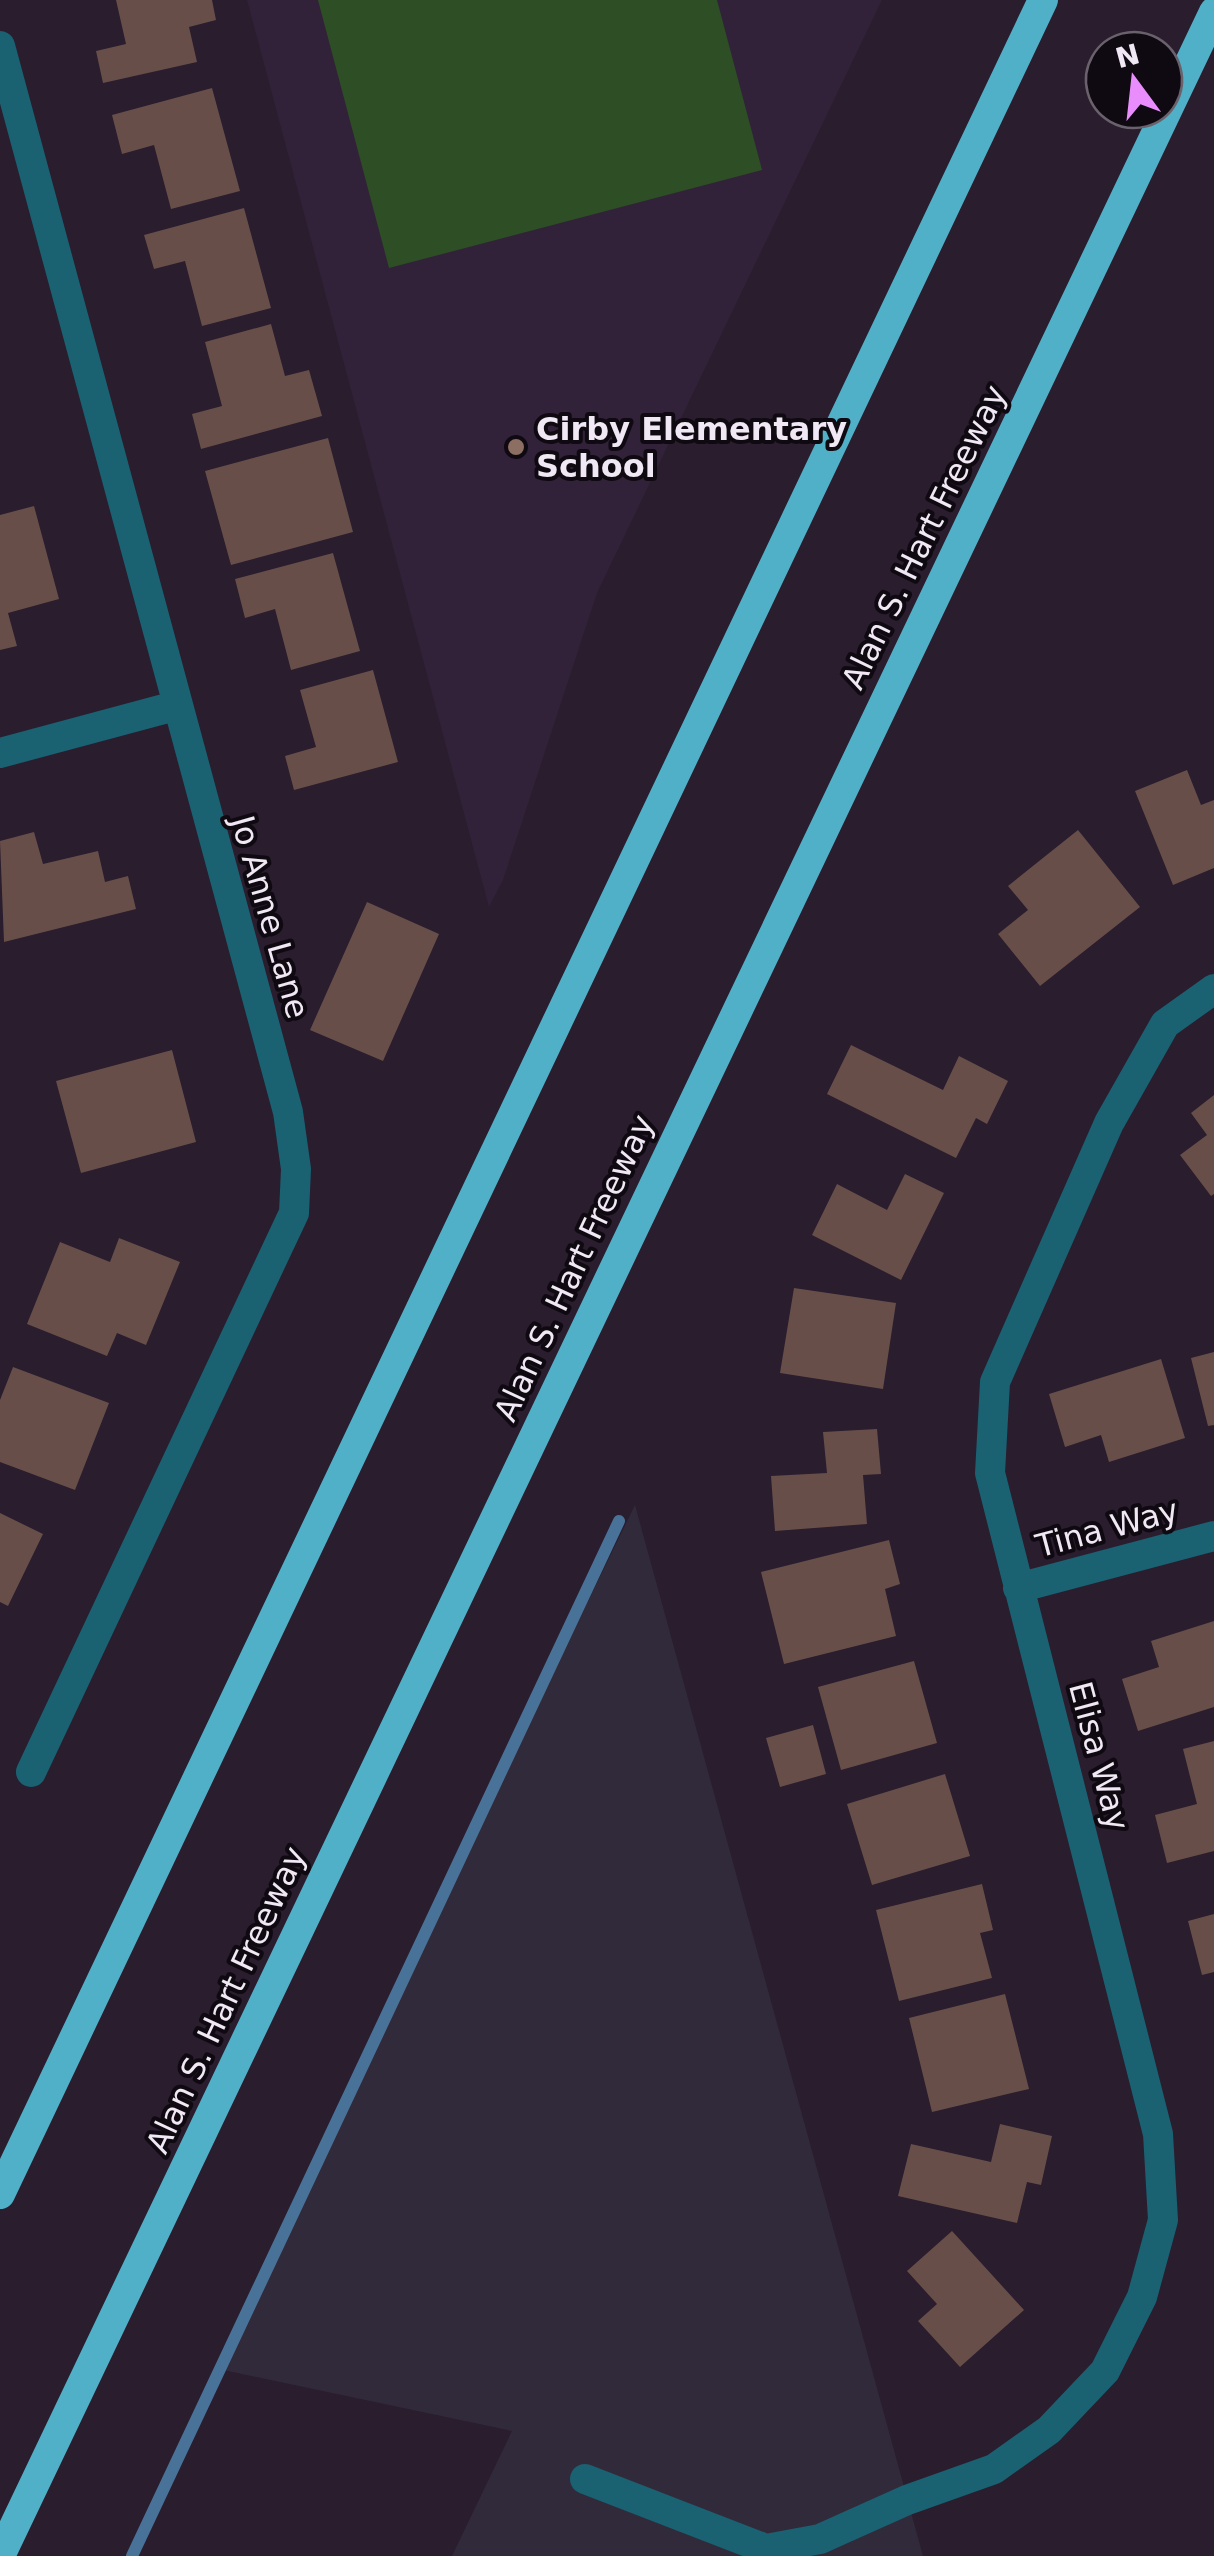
<svg xmlns="http://www.w3.org/2000/svg" width="1214" height="2556" font-family="'DejaVu Sans',sans-serif">
	<rect width="100%" height="100%" fill="#291d2e"/>
	<path fill="#322239" d="M 247,0 L 882,0 L 597,593 L 503,880 L 489,907 Z"/>
	<path fill="#312a3a" d="M 635,1505 L 923,2556 L 452,2556 L 512,2431 L 214,2368 Z"/>
	<path fill="#2e4e26" d="M 318,0 L 717,0 L 762,170 L 389,268 Z"/>
	<g fill="none" stroke-linecap="round" stroke-linejoin="round">
		<path stroke="#497298" stroke-width="12" d="M 132,2556 L 619,1521"/>
	</g>
	<path fill="#684e49" d="M 116,0 L 212,0 L 216,20 L 189,27 L 197,62 L 103,83 L 96,51 L 126,44 Z
		M 212,88 L 240,191 L 171,209 L 154,145 L 122,154 L 112,115 Z
		M 244,208 L 271,308 L 202,326 L 185,261 L 154,269 L 144,235 Z
		M 271,324 L 285,376 L 309,370 L 322,416 L 201,449 L 192,414 L 222,406 L 205,342 Z
		M 328,438 L 353,532 L 231,565 L 205,471 Z
		M 34,506 L 59,599 L 8,613 L 17,646 L 0,650 L 0,515 Z
		M 333,553 L 360,651 L 291,670 L 275,609 L 245,618 L 235,579 Z
		M 373,670 L 398,762 L 294,790 L 285,756 L 316,747 L 300,690 Z
		M 1187,770 L 1201,805 L 1214,800 L 1214,868 L 1173,885 L 1135,791 Z
		M 1078,830 L 1140,907 L 1040,986 L 998,934 L 1028,910 L 1008,886 Z
		M 34,832 L 43,864 L 98,851 L 105,882 L 128,876 L 136,909 L 4,942 L 0,841 Z
		M 367,902 L 439,934 L 383,1061 L 310,1030 Z
		M 851,1045 L 943,1090 L 959,1056 L 1008,1081 L 987,1124 L 976,1118 L 956,1158 L 827,1094 Z
		M 172,1050 L 196,1142 L 81,1173 L 56,1081 Z
		M 1214,1095 L 1214,1194 L 1211,1196 L 1180,1155 L 1207,1135 L 1191,1113 Z
		M 905,1174 L 944,1193 L 901,1280 L 812,1235 L 837,1184 L 887,1210 Z
		M 119,1238 L 180,1262 L 146,1345 L 117,1333 L 107,1356 L 27,1324 L 60,1242 L 110,1262 Z
		M 794,1288 L 896,1303 L 883,1389 L 780,1373 Z
		M 1214,1352 L 1214,1425 L 1208,1426 L 1191,1358 Z
		M 1161,1359 L 1185,1438 L 1109,1462 L 1101,1435 L 1065,1447 L 1049,1394 Z
		M 13,1367 L 109,1403 L 75,1490 L 0,1462 L 0,1400 Z
		M 877,1429 L 881,1474 L 863,1475 L 867,1524 L 775,1531 L 771,1476 L 827,1473 L 823,1432 Z
		M 0,1513 L 43,1534 L 8,1606 L 0,1602 Z
		M 889,1540 L 900,1584 L 885,1589 L 896,1636 L 784,1664 L 761,1572 Z
		M 1214,1621 L 1214,1707 L 1138,1731 L 1122,1679 L 1159,1667 L 1151,1641 Z
		M 914,1661 L 937,1743 L 841,1770 L 818,1687 Z
		M 813,1725 L 826,1774 L 780,1787 L 766,1738 Z
		M 1214,1741 L 1214,1851 L 1167,1863 L 1155,1815 L 1197,1804 L 1183,1749 Z
		M 945,1774 L 970,1856 L 872,1885 L 847,1804 Z
		M 982,1884 L 993,1930 L 980,1933 L 992,1978 L 899,2001 L 876,1910 Z
		M 1214,1914 L 1214,1972 L 1202,1975 L 1188,1921 Z
		M 1005,1994 L 1029,2089 L 932,2112 L 909,2018 Z
		M 1000,2124 L 1052,2136 L 1041,2185 L 1027,2182 L 1017,2223 L 898,2196 L 911,2144 L 991,2162 Z
		M 952,2231 L 1024,2310 L 960,2367 L 918,2321 L 937,2304 L 907,2271 Z"/>
	<g fill="none" stroke-linecap="round" stroke-linejoin="round">
		<path stroke="#1a6172" stroke-width="30" d="M 0,46 L 288,1112 L 296,1169 L 294,1213 L 31,1772
			M 0,753 L 175,706
			M 1018,1588 L 1214,1536
			M 585,2479 L 766,2549 L 820,2539 L 907,2500 L 994,2469 L 1049,2430 L 1105,2371 L 1142,2297 L 1163,2220 L 1158,2134 L 990,1473 L 995,1382 L 1109,1123 L 1165,1024 L 1214,989"/>
		<path stroke="#50b0c8" stroke-width="30" d="M 0,2194 L 1043,0
			M 0,2556 L 1214,12"/>
	</g>
	<circle fill="#8d6e63" stroke="#0f0911" stroke-width="4" cx="516" cy="447" r="10"/>
	<g text-anchor="middle" dominant-baseline="central" stroke-width="8" stroke-linejoin="round" paint-order="stroke">
		<g font-size="32" font-weight="bold" fill="#f0e8f4" stroke="#0f0911" text-anchor="start">
			<text x="536" y="429">Cirby Elementary<tspan x="536" dy="37">School</tspan></text>
		</g>
		<g font-size="32" fill="#f0e8f4" stroke="#0f0911">
			<text transform="translate(924 537) rotate(-64)">Alan S. Hart Freeway</text>
			<text transform="translate(270 917) rotate(74)">Jo Anne Lane</text>
			<text transform="translate(574 1268) rotate(-65)">Alan S. Hart Freeway</text>
			<text transform="translate(1107 1528) rotate(-15)">Tina Way</text>
			<text transform="translate(1099 1756) rotate(75)">Elisa Way</text>
			<text transform="translate(226 2000) rotate(-65)">Alan S. Hart Freeway</text>
		</g>
	</g>
	<g transform="translate(1134 80) rotate(345)"><circle r="48" fill="#0f0911" stroke="#69626c" stroke-width="2.5"/>
	<path d="M0-8L18 38L0 25L-18 38Z" fill="#e98dfd"/>
	<text y="-15" font-size="28" font-weight="bold" text-anchor="middle" fill="#f0e8f4">N</text>
	</g>
</svg>
